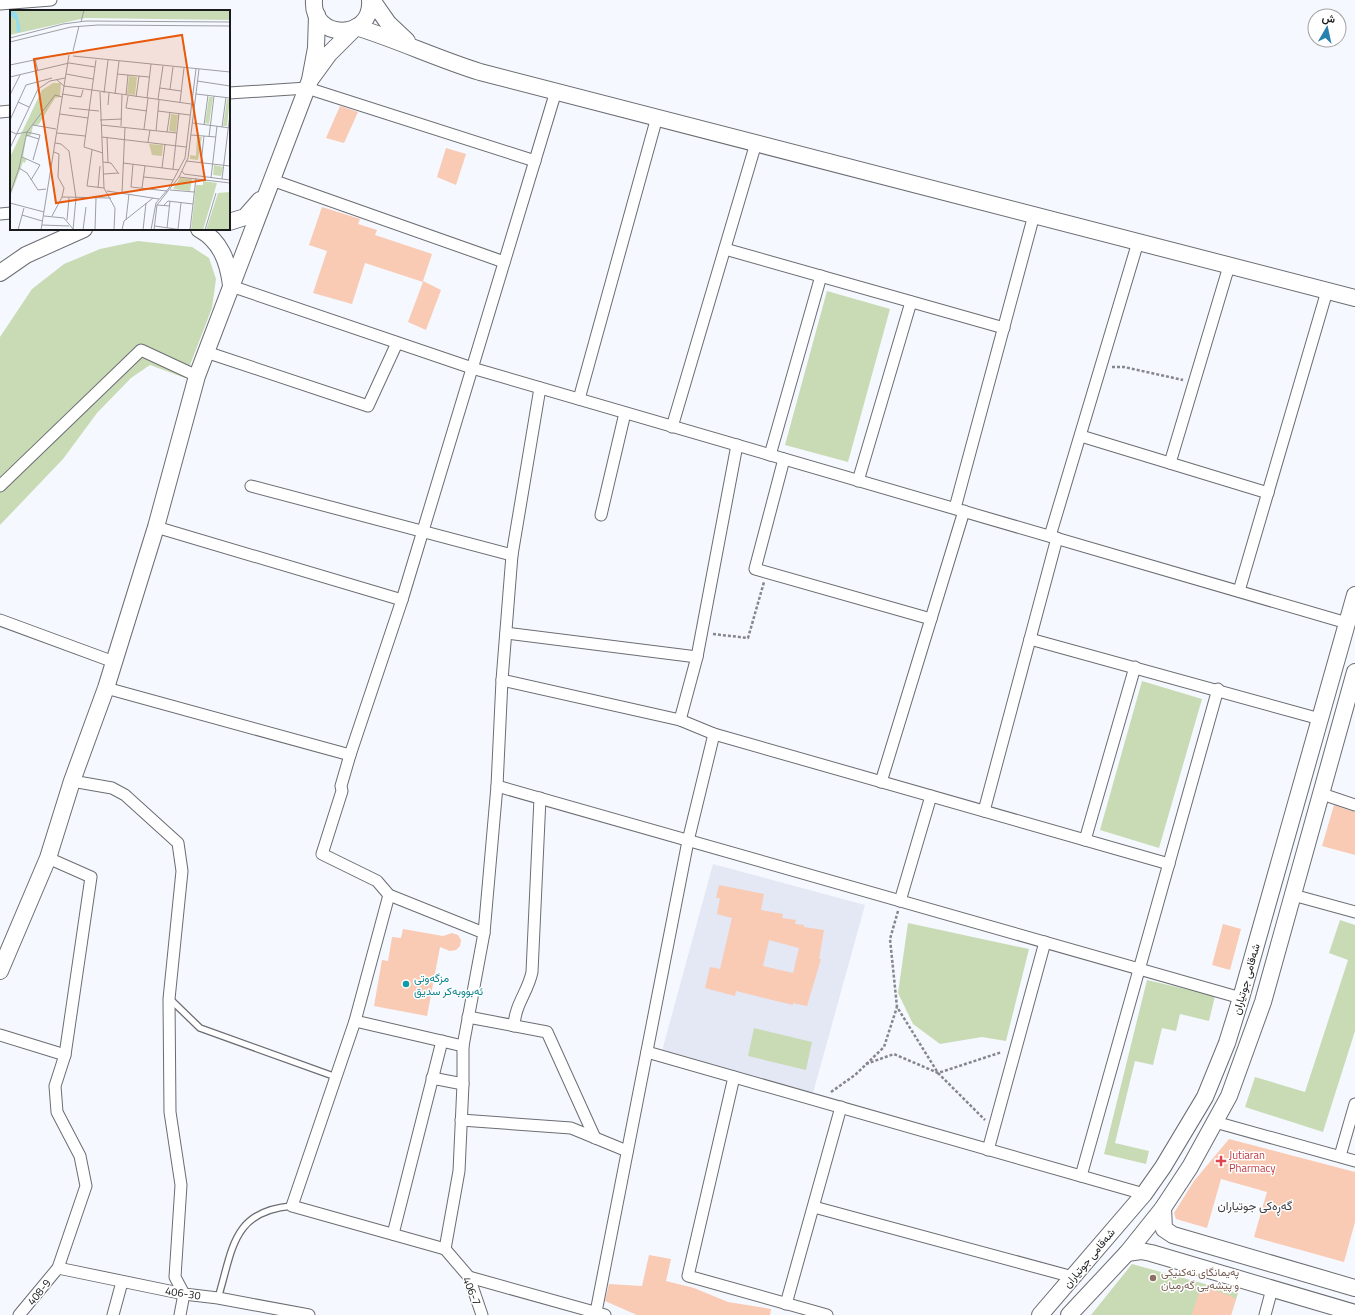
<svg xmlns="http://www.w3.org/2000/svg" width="1355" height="1315" viewBox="0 0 1355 1315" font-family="'Titillium Web',Vazirmatn,sans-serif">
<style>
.built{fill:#e3e8f4}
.green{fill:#c9dbb5}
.building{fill:#f9cab4;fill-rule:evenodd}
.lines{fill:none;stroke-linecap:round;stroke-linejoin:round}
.lane-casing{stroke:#6b6d72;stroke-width:8}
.street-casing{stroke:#6b6d72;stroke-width:13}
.secondary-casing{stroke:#6b6d72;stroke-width:18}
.path{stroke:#85878b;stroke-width:2.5;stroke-dasharray:3 2;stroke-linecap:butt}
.lane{stroke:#fff;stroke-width:5.5}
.street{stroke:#fff;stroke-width:11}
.secondary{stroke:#fff;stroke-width:16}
.culture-dot{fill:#0f9aa8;stroke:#fff;stroke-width:1.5}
.health-dot{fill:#e0444e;stroke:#fff;stroke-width:1.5}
.education-dot{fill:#8d6e63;stroke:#fff;stroke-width:1.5}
.labels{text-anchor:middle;stroke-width:3;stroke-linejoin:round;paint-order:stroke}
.culture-label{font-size:11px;fill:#0d838f;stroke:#fff;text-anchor:start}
.street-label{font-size:11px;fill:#191a1c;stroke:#fff}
.health-label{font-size:11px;fill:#be3a42;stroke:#fff;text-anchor:start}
.education-label{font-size:11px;fill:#785e54;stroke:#fff;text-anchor:start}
.neighbourhood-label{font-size:12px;fill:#3a3c40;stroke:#fff}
.inset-road{fill:none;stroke:#9d9fa4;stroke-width:1}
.view{fill:#e8590c;fill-opacity:0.15;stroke:#e8590c;stroke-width:2}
.inset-edge{fill:none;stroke:#191a1c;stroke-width:2}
</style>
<rect width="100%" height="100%" fill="#f5f8fe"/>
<polygon class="built" points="713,864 865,905 813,1093 662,1051"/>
<g class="green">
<polygon points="138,241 192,247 209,258 216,279 212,308 185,378 150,365 131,378 97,413 63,459 0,525 0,337 32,289 64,264 100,249"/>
<polygon points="827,291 890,309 848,462 785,445"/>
<polygon points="1142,681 1202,699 1159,848 1100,830"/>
<polygon points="1340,920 1355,925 1355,1031 1323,1132 1245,1107 1255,1077 1305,1092 1348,960 1329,953"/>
<polygon points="908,923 1029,949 1006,1041 982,1037 940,1044 913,1024 898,993"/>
<polygon points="1147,980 1215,996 1209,1021 1180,1014 1176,1031 1162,1028 1153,1065 1135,1061 1115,1143 1149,1151 1146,1164 1104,1154"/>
<polygon points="754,1028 812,1042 806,1070 748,1056"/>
<polygon points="1132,1264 1238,1293 1231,1315 1091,1315"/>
</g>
<g class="building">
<polygon points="340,106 358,112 344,143 326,138"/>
<polygon points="446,148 466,154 456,185 437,177"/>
<polygon points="322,207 360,219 358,224 377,230 375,235 432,254 423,281 441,290 426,330 408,322 423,282 365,263 352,304 313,293 327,251 309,245"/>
<polygon points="1334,805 1355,812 1355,855 1322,846"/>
<path d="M719,885l45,9 -3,16 22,4 -1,4 14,2 -1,4 9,1v2l20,3 -5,29h2l-14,47 -14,-3v2l-57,-14 -1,5 -30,-8 5,-21 10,2 12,-51 -15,-4 3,-16h-4zM769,940l30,8 -6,25 -30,-7z"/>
<polygon points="1223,924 1241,929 1230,970 1212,965"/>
<polygon points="403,929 443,936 452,933 458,935 461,940 460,946 456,950 450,951 440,947 427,1016 374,1006 382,960 388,961 392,937 401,938"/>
<polygon points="1229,1139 1355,1172 1355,1222 1344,1262 1254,1237 1267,1192 1221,1179 1207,1228 1176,1219 1174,1213 1194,1181"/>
<polygon points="649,1255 671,1259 666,1281 694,1288 728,1302 771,1309 770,1315 637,1315 605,1301 609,1284 642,1286"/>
<polygon points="1210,1289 1228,1295 1236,1299 1231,1315 1192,1315 1200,1290"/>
</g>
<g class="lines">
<g class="lane-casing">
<g id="lane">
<polyline points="170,999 200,1028 336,1077"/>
<path d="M218,1298c15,-49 14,-87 74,-92"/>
</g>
</g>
<g class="street-casing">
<g id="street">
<polyline points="0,4 51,0"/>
<polyline points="229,93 307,88 535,161"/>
<polyline points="0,112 11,111"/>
<polyline points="272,180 504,262"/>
<polyline points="0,214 11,213"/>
<polyline points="725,249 1004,328"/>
<polyline points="231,286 472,368 1347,623"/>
<polyline points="206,352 368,406 397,343"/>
<polyline points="579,399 657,117"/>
<polyline points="672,427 756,143"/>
<polyline points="1081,436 1268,493"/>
<polyline points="770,455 821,276"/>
<polyline points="784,459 755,569 931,619"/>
<polyline points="1170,463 1229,266"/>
<polyline points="858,481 911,302"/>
<polyline points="0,486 141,350 197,376"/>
<polyline points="251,486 512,555"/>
<polyline points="955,508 1034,215"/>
<polyline points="601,515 625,413"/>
<polyline points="156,527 402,600"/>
<polyline points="1050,536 1138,242"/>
<polyline points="1239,591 1327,291"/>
<polyline points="0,620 114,662"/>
<polyline points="506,633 697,657"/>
<polyline points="1030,639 1320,719"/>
<polyline points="502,680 680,720 714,734 1169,864"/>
<polyline points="106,688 350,755"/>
<polyline points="680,720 697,657 737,445"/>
<polyline points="72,781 112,788 125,795 178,843 182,871 169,999 170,1112 181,1185 175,1277 184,1294 180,1315"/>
<polyline points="881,782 964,511"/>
<polyline points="497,786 1241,998"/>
<polyline points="1322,794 1355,805"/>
<polyline points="984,811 1057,538"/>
<polyline points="1085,840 1135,667"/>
<polyline points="389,895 355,1021 292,1206 445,1249"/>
<polyline points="1293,895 1355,912"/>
<polyline points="900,901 931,796"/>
<polyline points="484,933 389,895 377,881 322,854 342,791 341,786 350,755 402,600 556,91"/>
<polyline points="468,1017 547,1032 595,1138"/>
<polyline points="355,1021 463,1046"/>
<path d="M514,1026c1,-22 14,-34 18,-54l8,-174"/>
<polyline points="0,1035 65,1055"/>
<polyline points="647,1052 1144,1194"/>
<polyline points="734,1077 688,1276 827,1315"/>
<polyline points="432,1078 463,1084"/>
<polyline points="461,1120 571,1128 627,1151"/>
<polyline points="1215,1122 1355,1161"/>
<polyline points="988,1150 1045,942"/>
<polyline points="1340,1156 1355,1104"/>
<polyline points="1081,1176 1218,689"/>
<polyline points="814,1207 1073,1277"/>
<polyline points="393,1234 442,1041"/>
<polyline points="445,1249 459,1171 463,1084 463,1046 484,933 497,786 502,680 512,555 540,388"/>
<polyline points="445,1249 469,1277 482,1315"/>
<polyline points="58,1268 184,1294 218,1298 309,1315"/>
<polyline points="469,1277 605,1315"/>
<polyline points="786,1304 841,1107"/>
<polyline points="596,1312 688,841 714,734"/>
<polyline points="19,1315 58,1268 86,1186 80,1156 57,1112 55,1086 65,1055 91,877 48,858"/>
<polyline points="113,1315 122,1282"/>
<polyline points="1265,1315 1272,1289"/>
</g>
</g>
<g class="secondary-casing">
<g id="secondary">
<path d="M314,0c-3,41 59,41 56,0"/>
<polyline points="372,0 388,23 407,41"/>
<path d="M310,80l19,-26 27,-27c42,13 82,32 124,45l875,226"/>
<polyline points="229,222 245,217 260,200"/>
<path d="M199,229c22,12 29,33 32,56"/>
<polyline points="0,273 26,255 84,229"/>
<polyline points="0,971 48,858 72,781 106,688 156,527 197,376 310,80 316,48 317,15"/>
<polyline points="1163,1208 1164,1229 1173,1235 1355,1288"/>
<polyline points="1127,1253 1141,1251 1151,1253 1355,1313"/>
<polyline points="1040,1315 1144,1194 1163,1167 1205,1097 1227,1043 1241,998 1355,595"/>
<polyline points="1069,1315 1127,1253 1163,1208 1190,1167 1229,1096 1263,1002 1355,672"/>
</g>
</g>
<g class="path">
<polyline points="1112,367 1124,367 1183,380"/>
<polyline points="713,634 748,638 764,582"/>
<polyline points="898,911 890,939 897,1007 938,1073 985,1120"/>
<polyline points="866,1064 894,1054 938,1073 1002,1052"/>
<polyline points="831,1092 855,1075 884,1047 897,1007"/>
</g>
<use href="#lane" class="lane"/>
<use href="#street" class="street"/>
<use href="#secondary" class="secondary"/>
</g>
<circle class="culture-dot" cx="406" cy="984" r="4"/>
<path class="health-dot" d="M1219 1155h4v4h4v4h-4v4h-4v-4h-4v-4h4z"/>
<circle class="education-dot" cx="1153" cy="1278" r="4"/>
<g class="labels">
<g class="culture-label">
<text x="414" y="982">مزگەوتی<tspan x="414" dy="13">ئەبووبەکر سدیق</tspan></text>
</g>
<g class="street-label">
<text transform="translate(1246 979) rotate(-74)" y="4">شەقامی جوتیاران</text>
<text transform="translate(1089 1258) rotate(-50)" y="4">شەقامی جوتیاران</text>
<text transform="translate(472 1291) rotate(67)" y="4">406-7</text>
<text transform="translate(39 1292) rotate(-51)" y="4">408-9</text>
<text transform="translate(183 1293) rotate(9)" y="4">406-30</text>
</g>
<g class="health-label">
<text x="1229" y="1159">Jutiaran<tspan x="1229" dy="13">Pharmacy</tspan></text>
</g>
<g class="education-label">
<text x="1161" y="1276">پەیمانگای تەکنیکی<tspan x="1161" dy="13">و پیشەیی گەرمیان</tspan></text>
</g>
<g class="neighbourhood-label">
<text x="1255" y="1210">گەڕەکی جوتیاران</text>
</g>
</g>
<g transform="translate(10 10)">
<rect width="220" height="220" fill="#f5f8fe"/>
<path d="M0,0h220v10l-145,-2 -75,17zM119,66l8,1 -2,18 -8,-1zM43,73h8l-1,14 -5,1 -16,26 -6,2 -2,9 -5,2 -3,21 3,1 -1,4 -2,-1 -13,35 1,-42 31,-65zM199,87h4l-4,27 -4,-1zM217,89h3l-3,27h-4zM161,104l7,1 -2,17 -7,-1zM187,127h5l-4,23 -8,-1v-4l6,1zM139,134l14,1 -1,11 -10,-1zM204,155l9,2 -2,9 -8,-1zM170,168l12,1 -2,12 -17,-2zM193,171l14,2 -14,47h-12l5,-45h7zM220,182v38h-24l12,-37z" fill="#c9dbb5"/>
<path d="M0,0l7,3 4,18 -4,2 -1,-13 -6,-5z" fill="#94dcf0"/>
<path class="inset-road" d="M71,12l3,-12M0,28l53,-14 23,-3 144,1M0,32l61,-15 27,-2 132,1M63,41l6,-25M63,46l157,16M25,49l3,12M86,50l-12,87 19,6M0,55l58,-12M56,64l27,5M107,64l32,3M0,67l59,-14 26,4M47,70l7,6 127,18M187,71l33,5M150,78l21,3M160,79l3,-22M90,82l4,96M94,83l4,-33M52,84l19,3 2,-7M105,84l4,-33M186,84l34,4M0,85l10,-20M116,85l2,-20M118,86l-2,12 21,3M126,87l3,-21M137,88l4,-34M148,89l5,-33M8,92l11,5M170,92l4,-34M98,95l1,-12M59,98l30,3M148,101l32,4M50,104l28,4M0,110l16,-35 26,-7M90,110l22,-1M183,113l37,5M23,115l23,4M91,115l76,8M194,115l4,-30M111,116l1,-31M212,117l4,-30M134,119l4,-31M0,121l6,3 11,-2 28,-37 7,2M146,121l3,-31M157,122l3,-20M47,123l28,3M16,125l13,4M181,125l25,2M92,127l84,10M97,127l1,26M199,127l5,-41M138,132l2,-12M45,133l6,1 8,7 7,47 -3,32M0,138l28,-59 12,-8 15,-3M82,140l-5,36 17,2M12,147l18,8 -9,15M176,151l44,5M93,152l8,1 8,11M113,153l56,7M191,153l3,-27M123,154l-2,23 36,4M9,158l8,5 11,17 8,-1M152,158l3,-24M163,159l6,-56M172,161l2,3 46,6M94,164l14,-1M134,167l29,3M169,167l51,6M201,168l6,-52M212,169l8,-65M88,178l2,-22M94,178l11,20 -1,22M132,178l3,-22M160,180l24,2M97,181l52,8M112,183l3,-66M0,184l9,-26 8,-36 13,3 -7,25M52,187l49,1M0,193l34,9M147,195l13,1M153,196l5,-5 25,3M12,205l20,6M34,206l20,2 9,11M42,206l10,-19 2,-9 -6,-11 1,-23 -5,-2M57,210l2,-22M116,210l3,-26M32,215l27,1M145,216l27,4M157,218l3,-27M168,219l3,-26M8,220l6,-22M31,220l28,-175M73,220l3,-23M85,220l1,-32M112,220l2,-9 29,-23M133,220l3,-27M141,220l5,-27 13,-15 16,-30 11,-89M144,220l3,-25 22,-28 9,-19 11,-89M180,220l6,-52M195,220l11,-37"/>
<path class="view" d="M172,25l23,145 -149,23 -22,-144z"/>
<rect width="220" height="220" class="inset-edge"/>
</g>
<g transform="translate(1327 28) rotate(9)"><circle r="19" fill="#ffffff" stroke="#a3a3a4"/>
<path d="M0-3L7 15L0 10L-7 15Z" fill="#2880ae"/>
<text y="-6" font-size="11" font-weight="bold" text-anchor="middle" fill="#191a1c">ش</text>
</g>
</svg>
